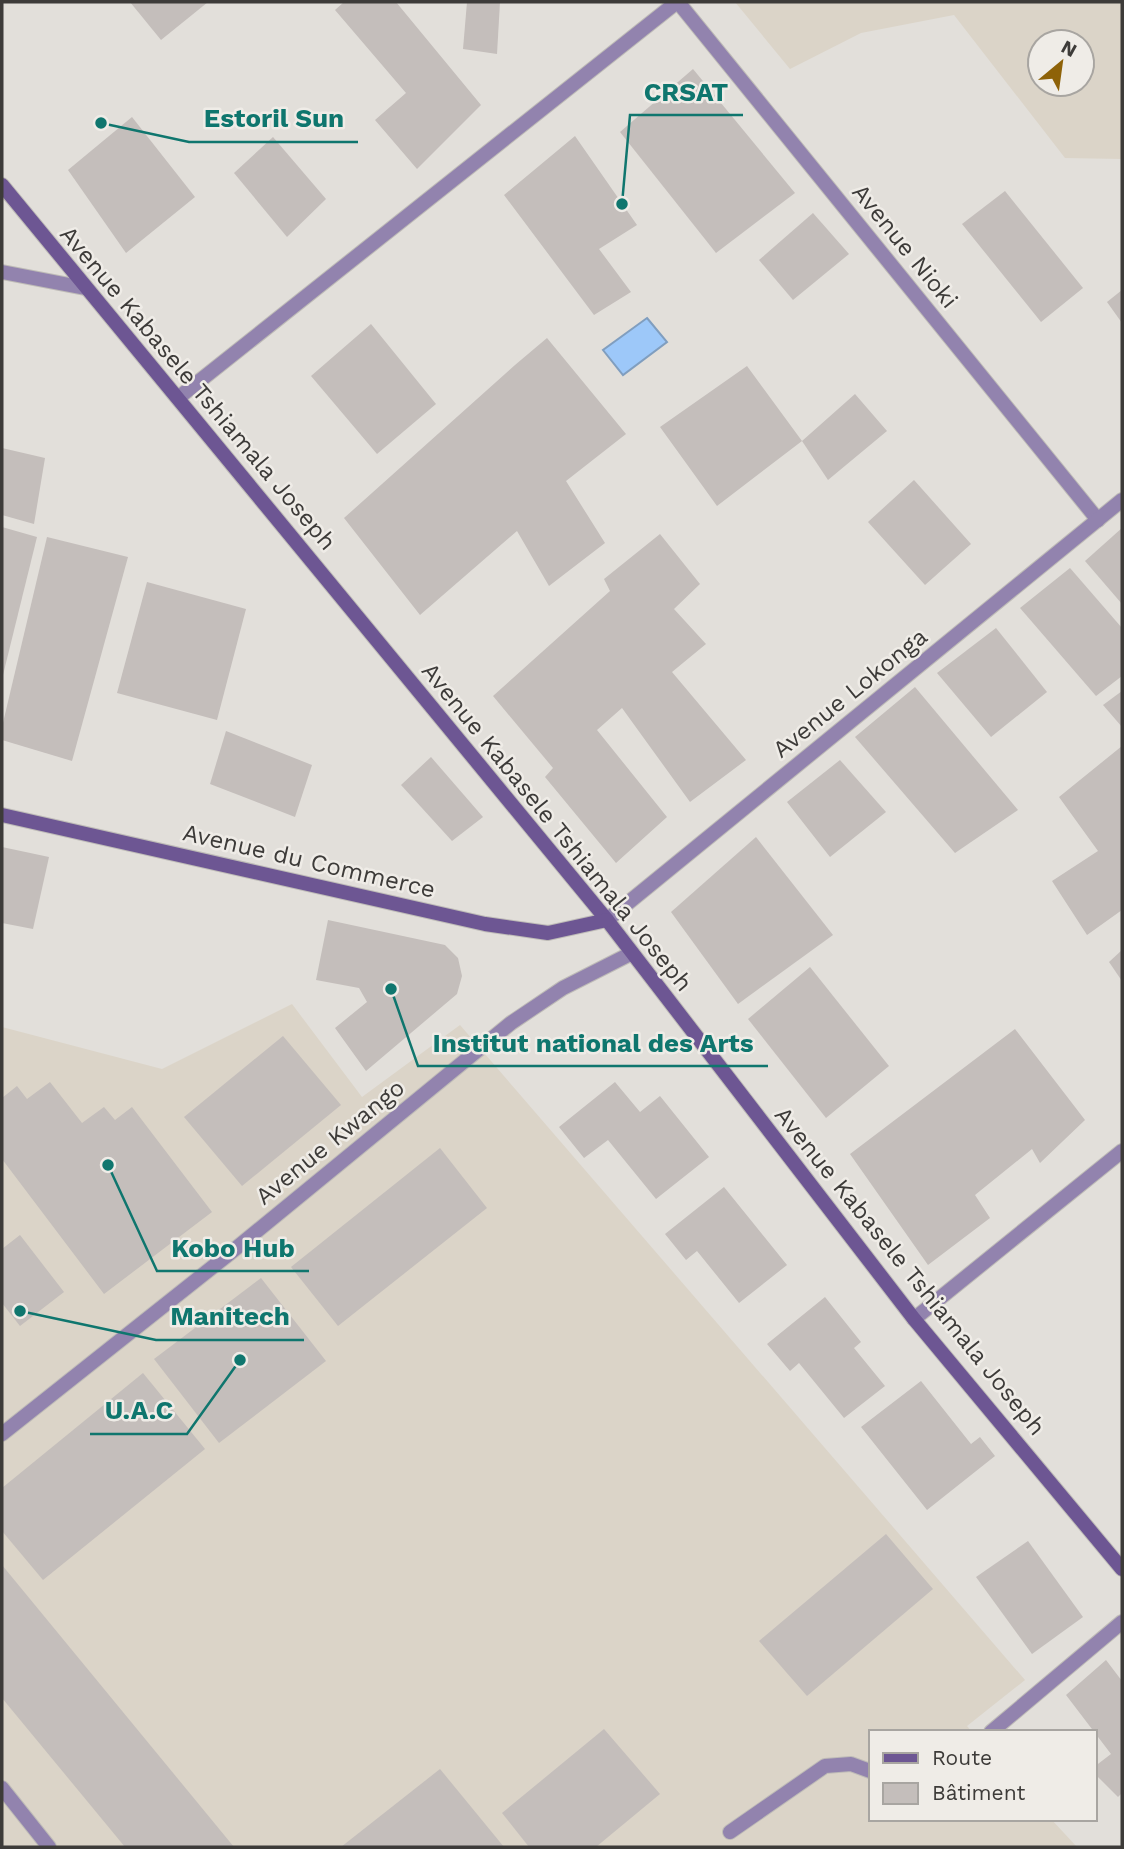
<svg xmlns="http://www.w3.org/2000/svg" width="1124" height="1849" viewBox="0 0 1124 1849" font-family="'Work Sans',sans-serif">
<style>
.built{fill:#dbd4c8;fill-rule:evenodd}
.water{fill:#9dc8f9;stroke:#809ebf;stroke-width:2}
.building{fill:#c4bebb}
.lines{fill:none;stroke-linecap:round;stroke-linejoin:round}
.lane-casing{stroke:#bebbb7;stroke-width:16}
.street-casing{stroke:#bebbb7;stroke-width:16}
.secondary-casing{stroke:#bebbb7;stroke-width:16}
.lane{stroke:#9283ae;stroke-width:14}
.street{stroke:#9283ae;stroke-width:14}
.secondary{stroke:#6d5693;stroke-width:14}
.labels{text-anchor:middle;stroke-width:5;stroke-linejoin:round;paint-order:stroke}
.street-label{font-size:24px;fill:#3d3b39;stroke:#efece7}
.leader{fill:none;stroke:#0f766e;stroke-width:2.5}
.callout-dot{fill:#0f766e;stroke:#efece7;stroke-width:2.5}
.callout-label{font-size:26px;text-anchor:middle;font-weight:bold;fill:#0f766e;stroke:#efece7;stroke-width:5;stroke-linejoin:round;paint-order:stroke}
</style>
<rect width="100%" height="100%" fill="#e2dfda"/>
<g class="built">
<path d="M735,2h387v157l-57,-1 -111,-143 -93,18 -71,36zM1040,42h42v42h-42z"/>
<polygon points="292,1004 362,1097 460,1025 1025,1680 967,1726 972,1732 870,1732 870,1819 1051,1819 1077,1847 2,1847 2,1027 162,1069"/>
</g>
<polygon class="water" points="647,318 667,342 623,375 603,350"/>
<g class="building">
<polygon points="130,2 208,2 161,40"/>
<polygon points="344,2 396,2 481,105 417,169 375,120 406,93 335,10"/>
<polygon points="467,2 500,2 497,54 463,49"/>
<polygon points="693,69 795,193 716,253 620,132"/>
<polygon points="132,117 195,197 126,253 68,170"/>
<polygon points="575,136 637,225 599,249 631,292 594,315 504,195"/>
<polygon points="273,137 326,199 287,237 234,173"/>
<polygon points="1005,191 1083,288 1041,322 962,224"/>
<polygon points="813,213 849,254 793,300 759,260"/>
<polygon points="1122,290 1122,323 1107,302"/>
<polygon points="371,324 436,404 377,454 311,376"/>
<polygon points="547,338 626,434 566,481 605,543 549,586 517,531 420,615 344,518 515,365"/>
<polygon points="747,366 802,441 855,394 887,431 828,480 802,441 717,506 660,427"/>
<polygon points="2,448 45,458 34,524 2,515"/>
<polygon points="914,480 971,544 925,585 868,522"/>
<polygon points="2,527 37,537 3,675 2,675"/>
<polygon points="1122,528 1122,604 1085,561"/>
<polygon points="660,534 700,584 674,609 706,644 672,672 746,760 690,802 622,708 597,730 667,817 616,863 545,777 553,768 493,696 610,591 604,579"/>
<polygon points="47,537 128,557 72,761 2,740 2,727"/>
<polygon points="1070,568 1122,628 1122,676 1096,696 1020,608"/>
<polygon points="147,582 246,609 217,720 117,693"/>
<polygon points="996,628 1047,692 991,737 937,673"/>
<polygon points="915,687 1018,810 955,853 855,737"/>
<polygon points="1122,691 1122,727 1103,705"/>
<polygon points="226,731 312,765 295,817 210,784"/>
<polygon points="1122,746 1122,910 1087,935 1052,881 1098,851 1059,797"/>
<polygon points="431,757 483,817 452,841 401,785"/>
<polygon points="840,760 886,812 830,857 787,802"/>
<polygon points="756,837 833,935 738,1004 671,912"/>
<polygon points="2,847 49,857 33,929 2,923"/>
<polygon points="328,920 445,945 458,958 462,976 457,994 366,1071 335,1028 367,1002 359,988 316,980"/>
<polygon points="1122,950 1122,981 1109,962"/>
<polygon points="810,967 889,1066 826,1118 748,1019"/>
<polygon points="1015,1029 1085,1120 1040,1163 1032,1149 975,1195 990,1218 928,1265 850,1154"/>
<polygon points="283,1036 341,1105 242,1186 184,1117"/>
<polygon points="50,1082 82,1123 104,1107 115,1120 132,1107 212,1212 104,1294 2,1159 2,1098 17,1086 27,1099"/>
<polygon points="615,1082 640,1112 660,1096 709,1157 656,1199 608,1140 584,1158 559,1127"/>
<polygon points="440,1148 487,1208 338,1326 291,1267"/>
<polygon points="724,1187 787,1265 739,1303 697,1251 686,1260 665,1234"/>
<polygon points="20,1235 64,1292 20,1326 2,1303 2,1249"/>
<polygon points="261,1278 326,1361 219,1443 154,1359"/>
<polygon points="825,1297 861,1342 854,1348 885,1386 844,1418 799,1363 790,1371 767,1344"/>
<polygon points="143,1373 205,1449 43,1580 2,1531 2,1488"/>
<polygon points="921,1381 971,1444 980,1437 995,1456 927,1510 861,1427"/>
<polygon points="886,1534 933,1589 807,1696 759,1641"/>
<polygon points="1028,1541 1083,1617 1032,1654 976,1577"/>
<polygon points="2,1565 234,1847 125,1847 2,1698"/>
<polygon points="1106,1660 1122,1681 1122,1793 1118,1797 1094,1773 1094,1767 1111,1754 1066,1695"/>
<polygon points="604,1729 660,1794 596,1847 529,1847 502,1813"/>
<polygon points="440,1769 504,1847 341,1847"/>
</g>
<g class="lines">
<g class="lane-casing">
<g id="lane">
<polyline points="991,1732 1122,1622"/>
<polyline points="730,1832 825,1766 851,1764 870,1771"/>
</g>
</g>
<g class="street-casing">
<g id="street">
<polyline points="678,2 1098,520"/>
<polyline points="2,272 85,288"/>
<polyline points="178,398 677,2"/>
<polyline points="607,920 1122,500"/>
<polyline points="914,1319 1122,1151"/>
<polyline points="2,1434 229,1254 511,1023 563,988 632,953"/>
<polyline points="2,1788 49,1847"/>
</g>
</g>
<g class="secondary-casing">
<g id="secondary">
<polyline points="2,185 607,920 914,1319 1122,1569"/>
<polyline points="2,815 485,924 548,933 607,920"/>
</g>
</g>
<use href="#lane" class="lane"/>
<use href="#street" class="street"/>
<use href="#secondary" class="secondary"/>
</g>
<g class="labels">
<g class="street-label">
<text transform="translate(905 246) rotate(51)" y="8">Avenue Nioki</text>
<text transform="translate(198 388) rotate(50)" y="8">Avenue Kabasele Tshiamala Joseph</text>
<text transform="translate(850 693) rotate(-39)" y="8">Avenue Lokonga</text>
<text transform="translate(557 827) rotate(51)" y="8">Avenue Kabasele Tshiamala Joseph</text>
<text transform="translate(309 861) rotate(13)" y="8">Avenue du Commerce</text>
<text transform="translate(330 1142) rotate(-39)" y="8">Avenue Kwango</text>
<text transform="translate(910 1271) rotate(51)" y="8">Avenue Kabasele Tshiamala Joseph</text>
</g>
</g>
<path class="leader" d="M622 204L630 115H743M101 123L189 142H358M391 989L418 1066H768M108 1165L157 1271H309M20 1311L156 1340H304M240 1360L187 1434H90"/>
<g class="callout-dot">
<circle cx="622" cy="204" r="7"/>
<circle cx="101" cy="123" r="7"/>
<circle cx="391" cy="989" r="7"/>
<circle cx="108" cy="1165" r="7"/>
<circle cx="20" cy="1311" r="7"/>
<circle cx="240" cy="1360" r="7"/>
</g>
<g class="callout-label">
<text x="686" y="101">CRSAT</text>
<text x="274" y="127">Estoril Sun</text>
<text x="593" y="1052">Institut national des Arts</text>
<text x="233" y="1257">Kobo Hub</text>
<text x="230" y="1325">Manitech</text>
<text x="139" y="1419">U.A.C</text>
</g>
<rect width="1124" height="1849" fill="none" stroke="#3d3b39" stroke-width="7"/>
<rect x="869" y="1730" width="228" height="91" fill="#efece7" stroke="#a8a5a1" stroke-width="2"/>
<rect x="883" y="1753" width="35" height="10" fill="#6d5693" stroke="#a8a5a1" stroke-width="2"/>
<text x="932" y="1765" font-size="21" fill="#3d3b39">Route</text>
<rect x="883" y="1783" width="35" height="21" fill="#c4bebb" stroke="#a8a5a1" stroke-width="2"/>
<text x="932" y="1800" font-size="21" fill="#3d3b39">Bâtiment</text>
<g transform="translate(1061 63) rotate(29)"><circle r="33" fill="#efece7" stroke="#a8a5a1" stroke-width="2"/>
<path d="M0-5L12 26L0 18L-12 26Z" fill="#8e6208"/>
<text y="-10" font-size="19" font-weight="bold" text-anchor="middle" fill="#3d3b39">N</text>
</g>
</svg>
